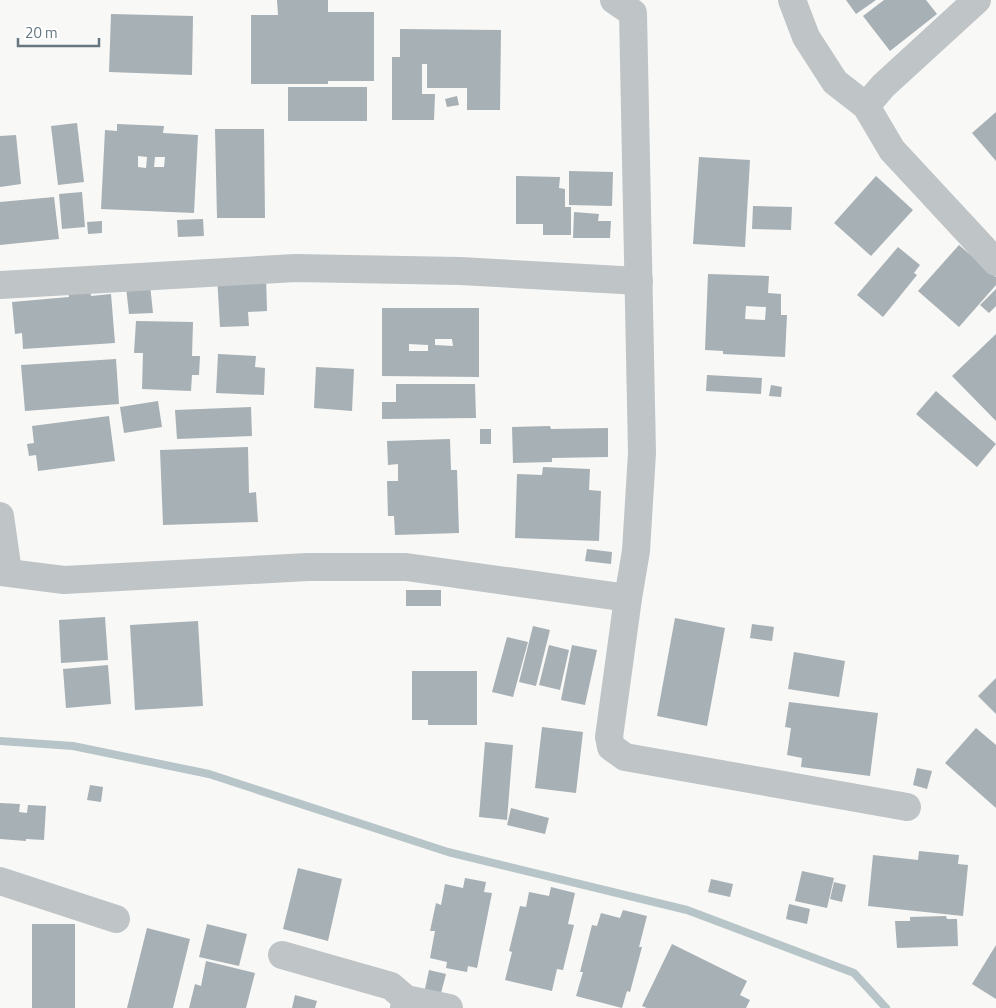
<svg xmlns="http://www.w3.org/2000/svg" width="996" height="1008" viewBox="0 0 996 1008" font-family="'Titillium Web',sans-serif">
<style>
.lines{fill:none;stroke-linecap:round;stroke-linejoin:round}
.stream{stroke:#b8c5c8;stroke-width:8}
.building{fill:#a7b0b5;fill-rule:evenodd}
.minor{stroke:#bfc4c7;stroke-width:28}
</style>
<rect width="100%" height="100%" fill="#f8f8f6"/>
<g class="lines">
<polyline class="stream" points="0,741 73,746 209,774 448,852 687,910 854,973 886,1008"/>
</g>
<g class="building">
<polygon points="277,0 328,0 328,12 374,12 374,81 328,81 328,84 251,84 251,15 278,15"/>
<polygon points="846,0 876,0 856,14"/>
<polygon points="884,0 926,0 937,14 890,51 863,16"/>
<polygon points="111,14 193,16 192,75 109,72"/>
<polygon points="400,29 501,30 500,110 467,110 467,88 427,88 427,64 422,64 422,94 435,94 434,120 392,120 392,57 400,57"/>
<rect x="288" y="87" width="79" height="34"/>
<polygon points="457,96 459,105 447,107 445,99"/>
<polygon points="996,112 996,161 972,133"/>
<polygon points="77,123 84,182 58,185 51,126"/>
<path d="M117,124l47,2 -1,7 35,2 -4,78 -93,-4 4,-79 12,1zM138,156l9,1 -1,11 -8,-1zM155,157h10l-1,10h-10z"/>
<polygon points="215,129 264,129 265,218 217,218"/>
<polygon points="16,135 21,184 0,187 0,136"/>
<polygon points="699,157 750,160 745,247 693,244"/>
<polygon points="569,171 613,172 612,206 569,205"/>
<polygon points="516,176 560,177 559,188 565,189 565,207 571,207 571,235 543,235 543,224 516,224"/>
<polygon points="876,176 913,210 871,256 834,223"/>
<polygon points="82,192 85,227 62,229 59,194"/>
<polygon points="54,197 59,239 0,245 0,202"/>
<polygon points="753,206 792,207 791,230 752,229"/>
<polygon points="574,212 599,214 598,221 611,221 610,238 573,238"/>
<polygon points="203,219 204,236 178,237 177,220"/>
<polygon points="102,221 102,233 88,234 87,222"/>
<polygon points="959,245 996,277 996,285 959,327 918,291"/>
<polygon points="898,247 920,265 914,273 917,275 883,317 857,295"/>
<path d="M708,274l61,2 -1,17 13,1v21h6l-2,42 -62,-3v-3l-18,-1zM746,306l20,1 -1,13 -20,-1z"/>
<polygon points="266,275 267,311 248,312 249,326 220,327 217,276"/>
<polygon points="150,285 153,313 129,314 126,287"/>
<polygon points="90,289 91,296 111,294 115,343 23,349 22,333 15,334 12,302 69,297 68,290"/>
<polygon points="996,289 996,306 989,313 980,305"/>
<path d="M382,308h97v69l-97,-1zM435,339h17l1,7 -18,-1zM409,344l19,1v6h-19z"/>
<polygon points="136,321 193,322 192,356 200,356 199,375 192,375 191,391 142,389 143,353 134,353"/>
<polygon points="996,334 996,421 952,376"/>
<polygon points="218,354 256,356 255,367 265,368 264,395 216,393"/>
<polygon points="116,359 119,404 25,411 21,365"/>
<polygon points="316,367 354,369 352,411 314,408"/>
<polygon points="707,375 762,378 761,394 706,391"/>
<polygon points="396,384 475,384 476,418 382,419 382,402 396,402"/>
<polygon points="771,385 782,387 781,397 769,396"/>
<polygon points="936,391 996,444 977,467 916,414"/>
<polygon points="158,401 162,427 124,433 120,407"/>
<polygon points="251,407 252,436 177,439 175,410"/>
<polygon points="109,416 115,461 38,471 36,455 29,456 27,444 34,443 32,426"/>
<polygon points="550,426 551,429 608,428 608,457 552,458 552,462 513,463 512,427"/>
<rect x="480" y="429" width="11" height="15"/>
<polygon points="450,439 451,470 457,470 459,533 395,535 394,516 388,516 387,481 398,481 398,464 388,465 387,441"/>
<polygon points="248,447 249,493 256,492 258,522 163,525 160,450"/>
<polygon points="543,467 590,469 589,490 601,491 599,541 515,538 517,474 542,475"/>
<polygon points="587,549 612,552 611,564 585,561"/>
<rect x="406" y="590" width="35" height="16"/>
<polygon points="105,617 108,660 61,663 59,620"/>
<polygon points="675,618 725,628 707,726 657,716"/>
<polygon points="198,621 203,706 135,710 130,625"/>
<polygon points="752,624 774,627 772,641 750,638"/>
<polygon points="533,626 550,630 536,686 519,682"/>
<polygon points="507,637 528,642 513,697 492,692"/>
<polygon points="549,645 569,650 560,690 539,685"/>
<polygon points="572,645 597,650 585,705 561,700"/>
<polygon points="794,652 845,661 839,697 788,689"/>
<polygon points="108,665 111,704 66,708 63,669"/>
<polygon points="412,671 477,671 477,725 428,725 428,720 412,720"/>
<polygon points="996,678 996,714 978,696"/>
<polygon points="789,702 878,713 870,776 801,767 802,758 787,755 791,728 785,727"/>
<polygon points="542,727 583,732 576,793 535,788"/>
<polygon points="976,728 996,745 996,808 945,763"/>
<polygon points="485,742 513,745 507,820 479,817"/>
<polygon points="917,768 932,771 927,789 913,785"/>
<polygon points="90,785 103,787 101,802 87,800"/>
<polygon points="0,803 20,804 19,812 27,813 28,805 46,806 44,840 26,839 26,841 0,839"/>
<polygon points="511,808 549,818 545,834 507,825"/>
<polygon points="919,851 959,855 958,864 968,865 963,916 868,906 873,855 918,860"/>
<polygon points="298,868 342,879 328,941 283,929"/>
<polygon points="802,871 834,878 827,908 795,901"/>
<polygon points="465,878 486,882 484,892 492,893 477,968 468,966 467,972 446,968 447,962 430,958 435,931 430,931 436,903 441,905 445,884 463,888"/>
<polygon points="711,879 733,884 730,897 708,892"/>
<polygon points="834,882 846,885 842,902 830,899"/>
<polygon points="551,887 575,893 568,924 574,925 563,970 557,969 552,991 505,980 512,952 509,951 520,906 526,907 529,892 549,896"/>
<polygon points="789,904 810,909 807,924 786,919"/>
<polygon points="623,910 647,916 639,947 642,947 630,992 627,991 622,1008 576,996 583,972 580,972 592,925 597,926 601,913 620,918"/>
<polygon points="946,916 947,919 957,919 958,946 897,948 895,921 910,921 910,917"/>
<rect x="32" y="924" width="43" height="84"/>
<polygon points="207,924 247,934 239,966 199,957"/>
<polygon points="147,928 190,939 173,1008 127,1008"/>
<polygon points="672,944 747,981 740,995 750,1000 746,1008 647,1008 642,1006"/>
<polygon points="996,945 996,999 972,984"/>
<polygon points="206,961 255,973 246,1008 189,1008 195,984 201,986"/>
<polygon points="429,970 446,974 441,993 425,989"/>
<polygon points="295,995 317,1001 315,1008 292,1008"/>
</g>
<g class="lines">
<g class="minor">
<polyline points="614,0 633,13 642,453 636,551 628,598 609,737 611,747 625,757 907,807"/>
<polyline points="792,0 806,37 835,82 866,106 892,150 996,262"/>
<polyline points="866,106 883,86 977,0"/>
<polyline points="0,285 295,268 460,271 639,281"/>
<polyline points="0,516 8,572"/>
<polyline points="0,572 64,580 308,567 406,567 628,598"/>
<polyline points="0,881 116,919"/>
<polyline points="282,955 391,986 406,999 404,1008"/>
<polyline points="406,999 449,1008"/>
</g>
</g>
<path d="M18 38v8h81v-8" fill="none" stroke="#65767f" stroke-width="2.5"/>
<text x="25" y="38" font-size="15" fill="#65767f" stroke="#ffffff" stroke-width="4" paint-order="stroke">20 m</text>
</svg>
